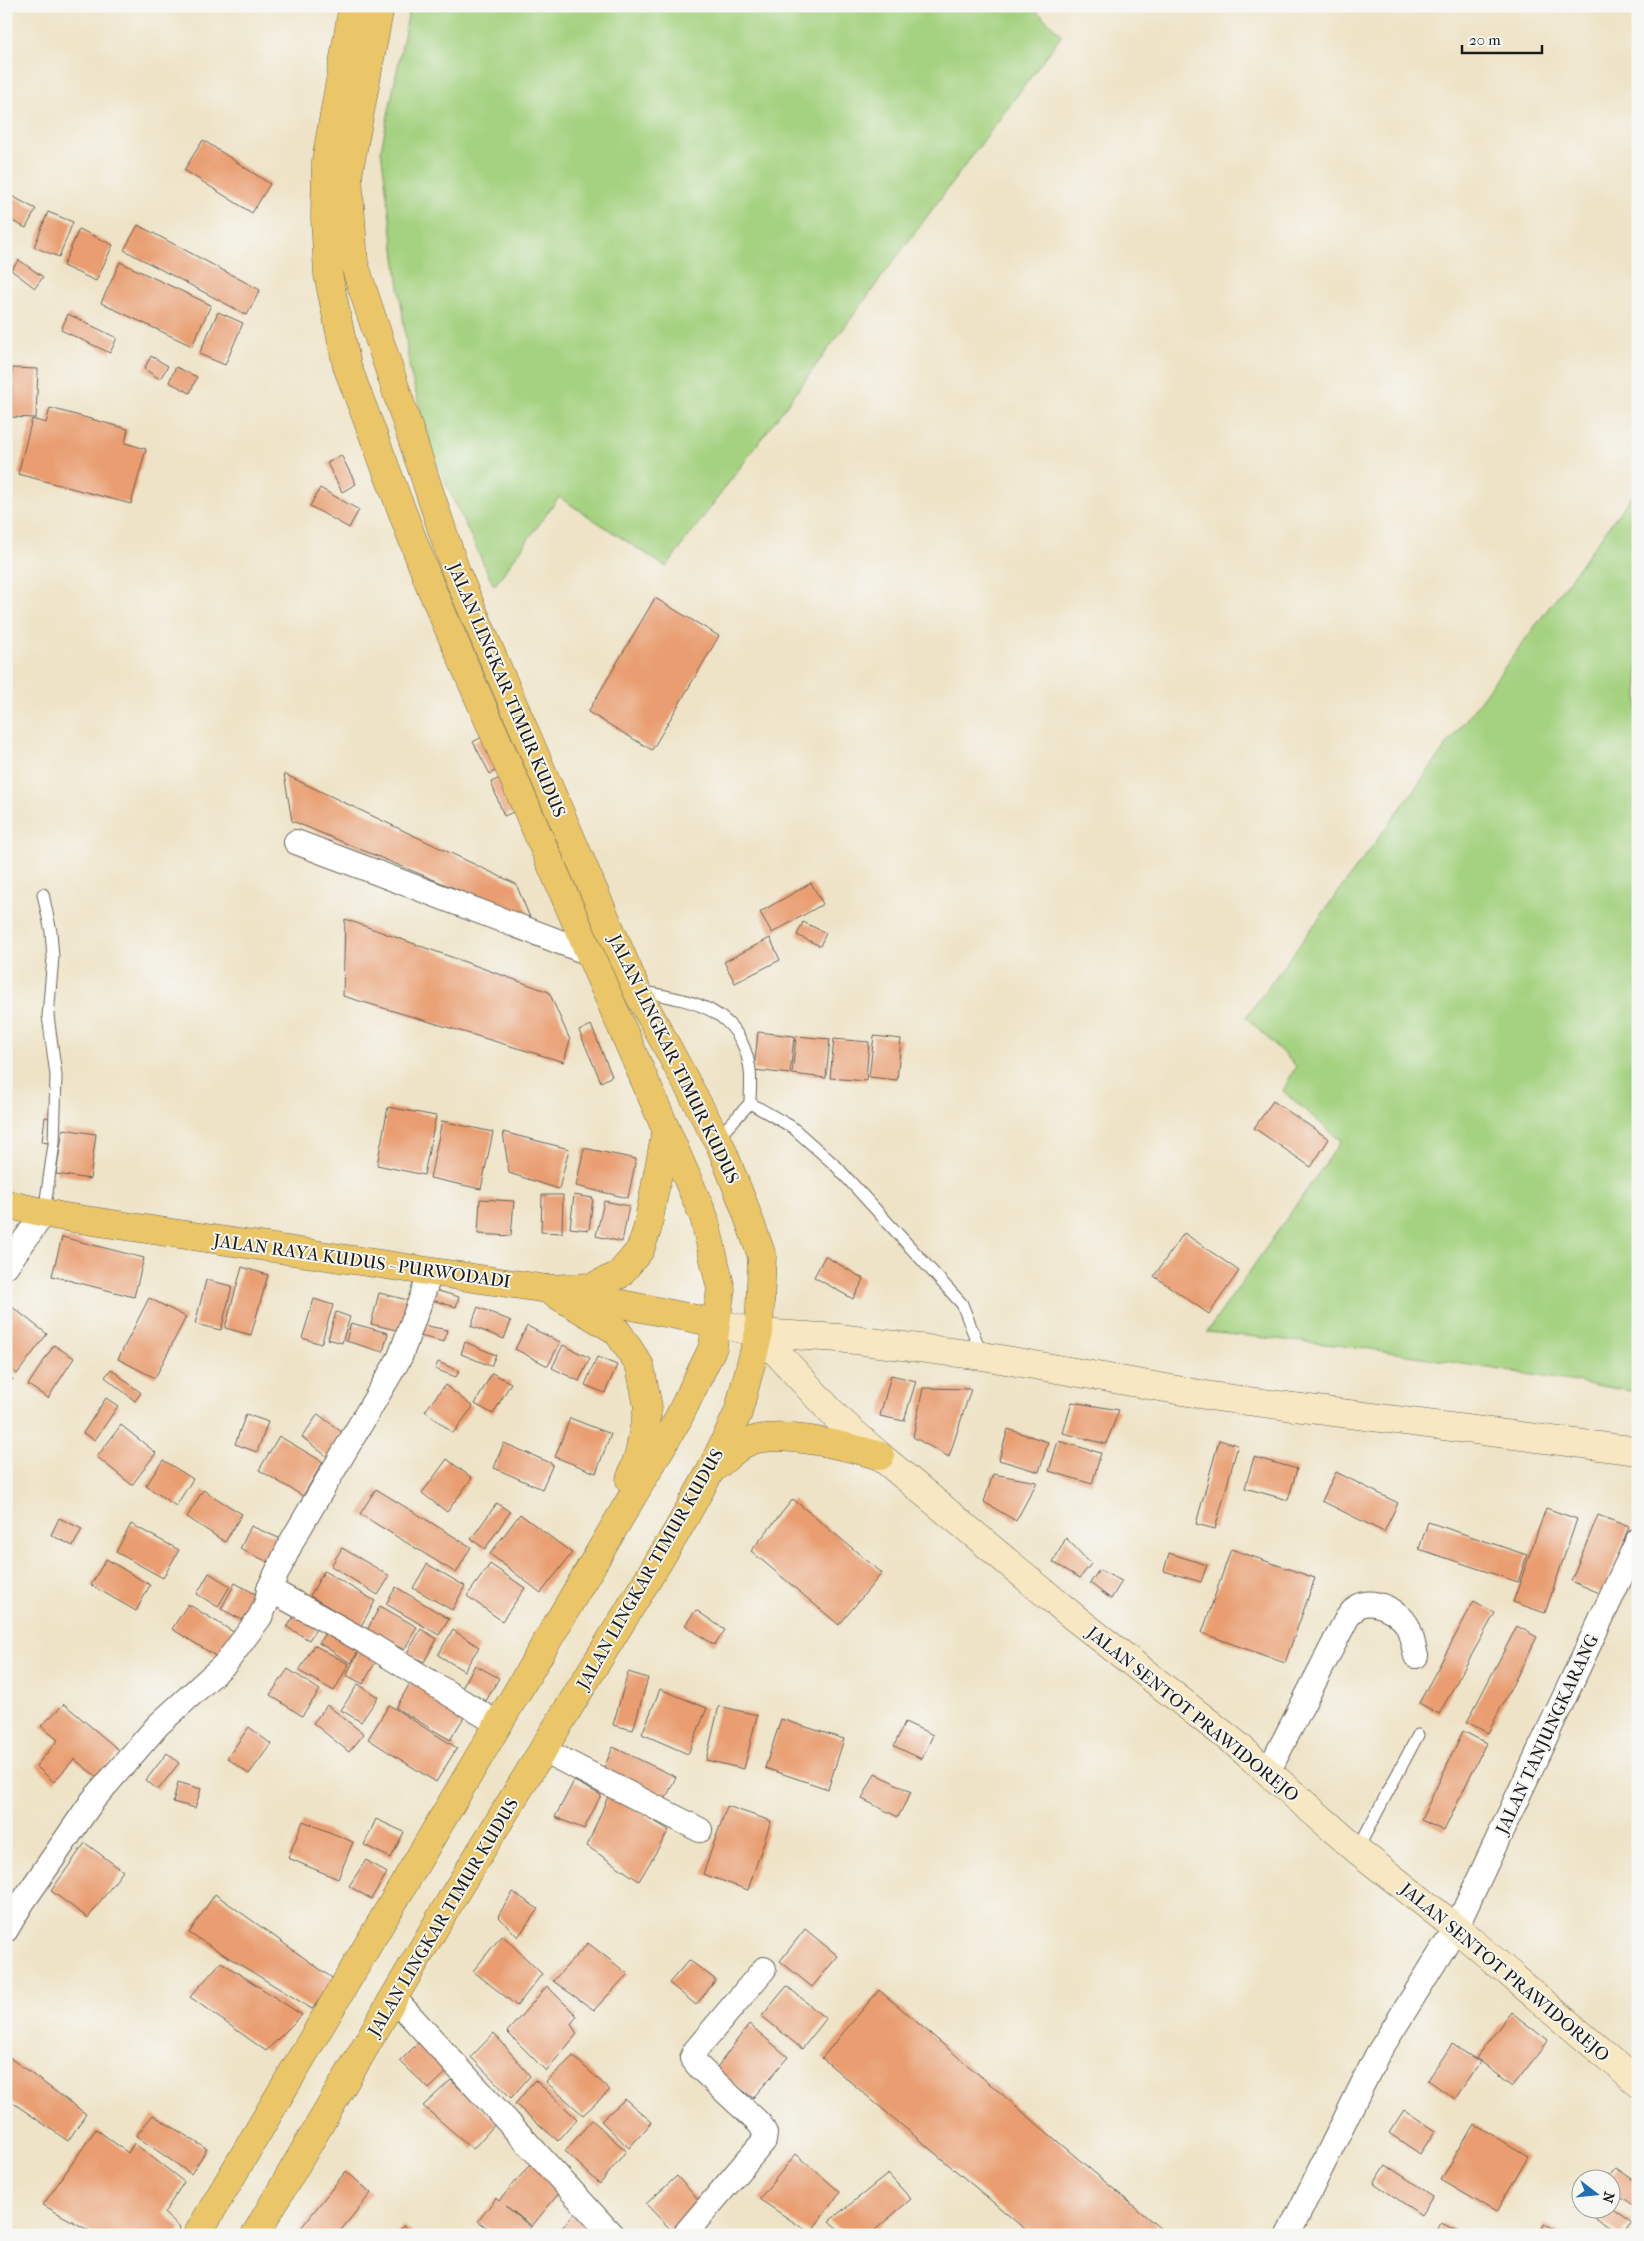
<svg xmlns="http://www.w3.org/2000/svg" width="1644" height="2241" viewBox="0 0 1644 2241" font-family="'IM FELL French Canon',serif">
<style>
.green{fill:#a4d280;stroke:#60774e}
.building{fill:#e99d6f}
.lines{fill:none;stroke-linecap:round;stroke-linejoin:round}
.service-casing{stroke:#666258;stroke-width:13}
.minor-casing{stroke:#666258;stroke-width:26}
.secondary-casing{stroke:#666258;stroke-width:29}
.primary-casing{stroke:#666258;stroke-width:29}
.trunk-casing{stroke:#666258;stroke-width:29}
.service{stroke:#fff;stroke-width:11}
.minor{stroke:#fff;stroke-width:24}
.secondary{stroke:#f7e8c3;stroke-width:28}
.primary{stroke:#ebc669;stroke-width:28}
.trunk{stroke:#ebc669;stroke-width:28}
.labels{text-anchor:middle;stroke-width:4;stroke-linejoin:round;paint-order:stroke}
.street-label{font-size:18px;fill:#1c1c1c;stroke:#f6f6f2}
</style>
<rect width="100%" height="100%" fill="#f6f6f2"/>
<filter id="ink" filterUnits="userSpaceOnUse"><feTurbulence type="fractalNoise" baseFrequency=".02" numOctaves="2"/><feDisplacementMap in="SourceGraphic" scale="10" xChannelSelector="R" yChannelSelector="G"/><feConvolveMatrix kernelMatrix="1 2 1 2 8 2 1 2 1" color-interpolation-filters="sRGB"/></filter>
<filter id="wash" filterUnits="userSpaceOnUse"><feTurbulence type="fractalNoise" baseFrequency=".0096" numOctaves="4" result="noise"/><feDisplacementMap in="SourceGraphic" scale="20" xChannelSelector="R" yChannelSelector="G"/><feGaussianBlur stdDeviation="1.12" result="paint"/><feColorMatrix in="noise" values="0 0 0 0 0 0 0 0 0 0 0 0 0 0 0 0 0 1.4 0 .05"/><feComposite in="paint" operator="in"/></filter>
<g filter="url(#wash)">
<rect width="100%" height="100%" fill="#eee3c6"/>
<g class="green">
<polygon points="410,6 1031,6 1062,35 666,567 559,497 494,586 434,458 410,371 381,150"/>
<polygon points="1638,487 1638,1392 1364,1348 1207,1332 1341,1141 1283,1091 1296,1066 1246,1017"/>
</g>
<g id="blocks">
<g class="building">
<polygon points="203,140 270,184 252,213 184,170"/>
<polygon points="6,193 36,209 26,228 6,218"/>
<polygon points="48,212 73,222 59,257 34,247"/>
<polygon points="138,225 260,290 247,315 124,250"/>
<polygon points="79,229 113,245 96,281 63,266"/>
<polygon points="19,260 43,277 35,288 11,270"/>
<polygon points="120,262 211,305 192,346 101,303"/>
<polygon points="218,312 243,323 225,365 199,354"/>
<polygon points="68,314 117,338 110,353 61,330"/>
<polygon points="151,356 168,366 160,379 144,369"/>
<polygon points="176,367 197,377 190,393 169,382"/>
<polygon points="12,368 38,369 36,418 11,417"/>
<polygon points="50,408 128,429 125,443 146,449 131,504 18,474 32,419 46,423"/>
<polygon points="341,455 356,484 342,492 327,463"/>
<polygon points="320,488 359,510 349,528 310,506"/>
<polygon points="655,598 719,636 652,750 588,712"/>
<polygon points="487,734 504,766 490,774 473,742"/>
<polygon points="284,774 516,884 531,920 292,821"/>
<polygon points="505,776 518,810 504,816 491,782"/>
<polygon points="811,883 823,904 772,933 760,912"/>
<polygon points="345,919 549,992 570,1040 564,1062 343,996"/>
<polygon points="803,922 826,933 820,946 797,935"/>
<polygon points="770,938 780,960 735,983 724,962"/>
<polygon points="591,1025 612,1076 601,1082 579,1031"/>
<polygon points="758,1032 794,1036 790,1074 754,1070"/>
<polygon points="796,1036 830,1039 826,1078 792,1074"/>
<polygon points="874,1036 901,1039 897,1080 869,1077"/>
<polygon points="834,1039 869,1042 866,1081 830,1078"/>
<polygon points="1273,1101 1329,1139 1311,1167 1254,1128"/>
<polygon points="388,1107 436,1116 424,1175 377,1165"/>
<polygon points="45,1117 52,1118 48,1143 42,1142"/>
<polygon points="442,1121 493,1132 481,1189 430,1178"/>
<polygon points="63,1129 96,1134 90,1179 56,1174"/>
<polygon points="503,1132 569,1149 559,1189 509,1173"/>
<polygon points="584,1148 636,1159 628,1198 576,1186"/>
<polygon points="542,1195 563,1195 562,1233 541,1232"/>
<polygon points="574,1195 593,1198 589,1230 570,1228"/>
<polygon points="480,1199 514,1201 511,1236 478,1234"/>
<polygon points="604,1201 629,1206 622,1242 596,1236"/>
<polygon points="1184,1233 1239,1271 1209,1314 1154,1276"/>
<polygon points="62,1237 144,1258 134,1297 52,1276"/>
<polygon points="825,1256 864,1279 853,1299 814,1277"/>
<polygon points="242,1267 268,1275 251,1335 225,1328"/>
<polygon points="206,1280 232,1286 221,1330 195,1324"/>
<polygon points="435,1290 459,1297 456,1307 432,1300"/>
<polygon points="379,1293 416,1302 408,1333 371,1324"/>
<polygon points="149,1298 186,1317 155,1378 118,1359"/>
<polygon points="314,1299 333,1305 321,1344 302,1338"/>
<polygon points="11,1306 47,1334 17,1374 6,1366 6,1312"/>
<polygon points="478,1307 511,1321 504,1339 471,1326"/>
<polygon points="336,1312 350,1317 342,1343 328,1339"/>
<polygon points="351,1323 388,1333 383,1352 346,1341"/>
<polygon points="423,1325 447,1330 444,1342 420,1336"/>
<polygon points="527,1326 560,1342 548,1366 515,1349"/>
<polygon points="465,1342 496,1355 491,1366 461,1354"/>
<polygon points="54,1345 74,1358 48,1398 28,1385"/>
<polygon points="563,1345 590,1358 579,1381 552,1368"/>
<polygon points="597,1357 617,1365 605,1393 585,1385"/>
<polygon points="438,1362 459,1371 456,1377 435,1369"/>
<polygon points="111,1369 141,1393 135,1401 105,1377"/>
<polygon points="492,1373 511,1383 493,1414 475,1404"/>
<polygon points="6,1374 13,1379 6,1388"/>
<polygon points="891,1375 916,1381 904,1421 880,1416"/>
<polygon points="445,1385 473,1407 453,1433 425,1411"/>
<polygon points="923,1388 971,1389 949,1457 913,1437"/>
<polygon points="106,1398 118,1406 95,1440 83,1433"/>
<polygon points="1072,1402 1119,1410 1106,1444 1063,1433"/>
<polygon points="246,1414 268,1422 257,1452 235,1444"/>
<polygon points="318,1414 351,1439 334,1462 302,1437"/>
<polygon points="570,1418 611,1434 596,1473 555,1457"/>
<polygon points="121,1425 156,1453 132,1485 97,1457"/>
<polygon points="1008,1429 1048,1442 1039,1472 999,1460"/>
<polygon points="279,1436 323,1462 303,1496 259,1470"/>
<polygon points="1219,1440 1238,1445 1215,1529 1196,1524"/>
<polygon points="1058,1441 1101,1453 1092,1484 1049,1471"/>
<polygon points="504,1443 553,1464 542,1489 494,1468"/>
<polygon points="1254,1457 1297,1469 1288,1500 1245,1488"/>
<polygon points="447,1459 472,1478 447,1512 422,1493"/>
<polygon points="163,1460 193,1479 176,1506 146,1486"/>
<polygon points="1336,1472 1398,1503 1384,1532 1322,1501"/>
<polygon points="993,1474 1037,1482 1016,1521 984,1502"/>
<polygon points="376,1489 471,1547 456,1573 360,1514"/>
<polygon points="203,1490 242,1514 225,1542 187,1517"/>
<polygon points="793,1499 882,1573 839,1625 751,1551"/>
<polygon points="497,1503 510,1512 485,1549 471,1539"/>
<polygon points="1546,1508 1577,1519 1545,1613 1513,1602"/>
<polygon points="520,1514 572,1553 541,1593 490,1554"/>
<polygon points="1598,1515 1629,1527 1602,1594 1571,1581"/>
<polygon points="59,1518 82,1529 73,1546 51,1535"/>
<polygon points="1428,1522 1527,1555 1518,1582 1419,1549"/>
<polygon points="131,1524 179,1550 163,1578 116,1552"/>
<polygon points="251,1526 288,1542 277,1566 240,1549"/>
<polygon points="1066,1538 1091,1564 1080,1578 1053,1562"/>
<polygon points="342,1548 390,1576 378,1595 331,1566"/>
<polygon points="1231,1549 1315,1578 1285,1663 1202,1633"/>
<polygon points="1169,1553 1207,1565 1201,1582 1164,1571"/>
<polygon points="106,1559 150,1585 136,1611 91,1585"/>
<polygon points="427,1564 465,1586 452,1610 413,1588"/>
<polygon points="490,1564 525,1588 502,1621 467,1596"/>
<polygon points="1099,1570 1122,1581 1111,1599 1090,1583"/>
<polygon points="324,1571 375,1601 361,1626 310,1596"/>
<polygon points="209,1573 230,1586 218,1607 197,1594"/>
<polygon points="235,1583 265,1599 252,1625 221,1609"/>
<polygon points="396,1587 449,1619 439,1635 386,1604"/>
<polygon points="1474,1601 1495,1613 1439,1714 1419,1703"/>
<polygon points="188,1604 240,1636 224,1661 172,1629"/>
<polygon points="380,1606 417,1627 404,1650 367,1630"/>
<polygon points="300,1607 322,1620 309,1640 287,1627"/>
<polygon points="696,1610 725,1630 714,1645 685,1625"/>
<polygon points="331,1623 363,1643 351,1663 319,1643"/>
<polygon points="1517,1626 1537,1637 1488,1733 1467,1722"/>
<polygon points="421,1629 437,1639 424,1662 407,1653"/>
<polygon points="453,1630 479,1647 464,1671 438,1655"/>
<polygon points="314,1645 349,1664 334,1691 299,1671"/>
<polygon points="362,1646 379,1656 363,1684 346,1675"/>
<polygon points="475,1665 499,1678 486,1701 462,1688"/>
<polygon points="288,1669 320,1690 302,1716 270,1695"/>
<polygon points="628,1672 648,1678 633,1730 613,1725"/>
<polygon points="414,1676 469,1709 450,1740 396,1708"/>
<polygon points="358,1684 378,1697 361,1722 341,1710"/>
<polygon points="660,1689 707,1708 688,1754 642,1734"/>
<polygon points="64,1704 120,1751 97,1777 74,1759 54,1782 36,1766 58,1740 41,1726"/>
<polygon points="327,1705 364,1734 349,1752 313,1723"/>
<polygon points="389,1705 457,1748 436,1782 368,1739"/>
<polygon points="719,1706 757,1715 744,1769 706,1760"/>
<polygon points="781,1719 844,1739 828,1789 765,1768"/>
<polygon points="905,1722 933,1735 922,1759 894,1746"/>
<polygon points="249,1727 271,1744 249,1774 227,1758"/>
<polygon points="1463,1731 1486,1743 1444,1831 1421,1820"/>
<polygon points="613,1747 676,1777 665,1800 603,1770"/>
<polygon points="167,1753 179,1763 158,1790 146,1780"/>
<polygon points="875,1773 911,1792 898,1817 862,1799"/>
<polygon points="574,1781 601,1795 584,1829 555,1817"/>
<polygon points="178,1782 201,1789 195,1808 173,1802"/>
<polygon points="609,1794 669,1830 639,1881 587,1846"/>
<polygon points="727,1806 771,1821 748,1890 703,1874"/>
<polygon points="376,1819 404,1832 391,1858 364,1845"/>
<polygon points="303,1821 353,1842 338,1879 288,1858"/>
<polygon points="85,1843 123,1871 88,1918 51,1891"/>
<polygon points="366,1860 387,1873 371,1899 349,1886"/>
<polygon points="513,1892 538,1909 518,1937 498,1916"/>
<polygon points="215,1894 335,1980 312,2009 189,1933"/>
<polygon points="805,1929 838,1956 812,1987 780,1961"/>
<polygon points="502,1935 542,1974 517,2006 473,1971"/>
<polygon points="588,1943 628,1974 594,2010 553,1981"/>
<polygon points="689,1960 716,1980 696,2005 669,1983"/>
<polygon points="221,1962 302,2015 266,2051 190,1997"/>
<polygon points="547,1986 577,2016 571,2024 577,2034 546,2071 507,2032"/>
<polygon points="787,1986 826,2019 802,2049 762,2016"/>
<polygon points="879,1990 1168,2235 1032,2235 822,2058"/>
<polygon points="1511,2012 1548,2041 1513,2086 1476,2058"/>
<polygon points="749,2024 788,2057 753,2098 715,2070"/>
<polygon points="494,2033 530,2076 511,2098 471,2057"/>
<polygon points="419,2042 451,2068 429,2089 400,2061"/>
<polygon points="1452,2044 1480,2062 1455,2099 1428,2080"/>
<polygon points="6,2055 86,2114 68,2141 6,2098"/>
<polygon points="573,2056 610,2090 583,2115 546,2082"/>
<polygon points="451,2080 496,2123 473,2149 423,2106"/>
<polygon points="535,2080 577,2119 558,2141 515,2104"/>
<polygon points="625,2099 652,2122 629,2148 601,2121"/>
<polygon points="1404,2110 1435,2131 1420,2154 1389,2133"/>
<polygon points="153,2115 207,2149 191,2174 136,2136"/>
<polygon points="592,2120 626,2151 600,2184 565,2151"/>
<polygon points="1474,2124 1528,2156 1496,2212 1441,2180"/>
<polygon points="96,2129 128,2153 134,2143 184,2182 164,2213 180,2228 176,2235 97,2235 43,2205"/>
<polygon points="796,2154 840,2192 810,2233 759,2199"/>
<polygon points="534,2160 564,2187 532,2226 506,2206 531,2227 525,2235 497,2235 478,2221 496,2198 499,2201"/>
<polygon points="1386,2165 1433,2196 1421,2215 1374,2183"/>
<polygon points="1616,2168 1638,2183 1638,2209 1612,2191 1612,2178 1608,2178"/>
<polygon points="346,2171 371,2193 337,2235 300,2235 297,2233"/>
<polygon points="888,2174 911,2199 869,2235 844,2235 829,2221"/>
<polygon points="677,2176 700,2202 671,2230 646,2204"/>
<polygon points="583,2205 611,2235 555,2235"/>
<polygon points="1582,2208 1612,2208 1631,2221 1621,2235"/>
<polygon points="1441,2223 1467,2235 1435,2235"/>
<polygon points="1544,2224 1565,2235 1539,2235"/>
<polygon points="403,2226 415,2235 395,2235"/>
</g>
</g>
</g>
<g filter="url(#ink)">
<use href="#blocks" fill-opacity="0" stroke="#666258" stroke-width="1"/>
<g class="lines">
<g class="service-casing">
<g id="service">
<polyline points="43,894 51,932 53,957 48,1016 56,1075 54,1144 44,1213"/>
<path d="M641,991c49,10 96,15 108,73 3,12 1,26 1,39l-25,27 -3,12"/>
<polyline points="750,1103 792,1127 836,1166 962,1304 982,1355"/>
<polyline points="1357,1850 1418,1735"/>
</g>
</g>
<g class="minor-casing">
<g id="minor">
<polyline points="296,842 589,953"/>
<polyline points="6,1266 44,1213"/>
<polyline points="269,1589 369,1644 498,1724"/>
<polyline points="543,1750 700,1830"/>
<path d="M1268,1772l79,-154c3,-4 7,-9 11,-12 17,-8 40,5 49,19 5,9 6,21 9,31"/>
<polyline points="6,1930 22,1903 93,1800 158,1725 226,1663 260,1617 267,1602 269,1589 293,1539 400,1357 431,1271"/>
<polyline points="394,1998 612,2235"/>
<polyline points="684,2235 764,2141 765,2133 760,2124 700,2068 692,2058 695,2051 764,1969"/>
<polyline points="1288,2235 1377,2055 1456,1928 1638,1540"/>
</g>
</g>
<g class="secondary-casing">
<g id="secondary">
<polyline points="716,1323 759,1333 839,1338 983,1356 1217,1397 1638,1451"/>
<polyline points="759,1333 835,1416 880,1456 1075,1618 1236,1744 1357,1850 1456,1928 1638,2083"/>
</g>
</g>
<g class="primary-casing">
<polyline id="primary" points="6,1204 59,1216 547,1289 716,1323"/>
</g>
<g class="trunk-casing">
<g id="trunk">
<polyline points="547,1289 617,1331 640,1366 648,1407 639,1454 630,1480"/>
<polyline points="547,1289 592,1287 619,1275 640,1250 647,1230 666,1131"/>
<path d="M715,1467c10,-7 20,-19 31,-24 30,-15 103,4 134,13"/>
<polyline points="197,2235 678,1419 713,1347 716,1323 721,1289 704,1217 431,588 347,366 328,274 325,218 326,161 353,6"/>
<polyline points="255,2235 455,1893 676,1533 711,1470 738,1413 759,1333 762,1256 743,1203 721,1147 637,991 456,572 354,263 348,175 380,6"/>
</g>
</g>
<use href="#service" class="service"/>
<use href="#minor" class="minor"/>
<use href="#secondary" class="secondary"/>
<use href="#primary" class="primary"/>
<use href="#trunk" class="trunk"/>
</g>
</g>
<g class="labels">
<g class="street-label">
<text transform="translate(507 690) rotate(67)" y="6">JALAN LINGKAR TIMUR KUDUS</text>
<text transform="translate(674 1059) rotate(64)" y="6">JALAN LINGKAR TIMUR KUDUS</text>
<text transform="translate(362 1261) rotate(8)" y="6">JALAN RAYA KUDUS - PURWODADI</text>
<text transform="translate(650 1569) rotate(-60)" y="6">JALAN LINGKAR TIMUR KUDUS</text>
<text transform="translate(1193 1714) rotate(39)" y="6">JALAN SENTOT PRAWIDOREJO</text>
<text transform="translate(1547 1734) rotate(-65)" y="6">JALAN TANJUNGKARANG</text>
<text transform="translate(443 1917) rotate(-59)" y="6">JALAN LINGKAR TIMUR KUDUS</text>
<text transform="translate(1505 1972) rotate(40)" y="6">JALAN SENTOT PRAWIDOREJO</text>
</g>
</g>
<rect width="1644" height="2241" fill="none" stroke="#f6f6f2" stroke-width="25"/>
<g transform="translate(1596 2194) rotate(106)"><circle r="24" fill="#f6f6f2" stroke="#9f9f9c"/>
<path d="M0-4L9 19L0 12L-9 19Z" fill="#1f6fb2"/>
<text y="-8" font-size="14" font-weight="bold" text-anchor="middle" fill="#1c1c1c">N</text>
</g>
<path d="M1462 45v8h80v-8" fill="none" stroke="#1c1c1c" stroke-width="2.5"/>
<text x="1469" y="45" font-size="15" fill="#1c1c1c" stroke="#f6f6f2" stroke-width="4" paint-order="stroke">20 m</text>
</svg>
